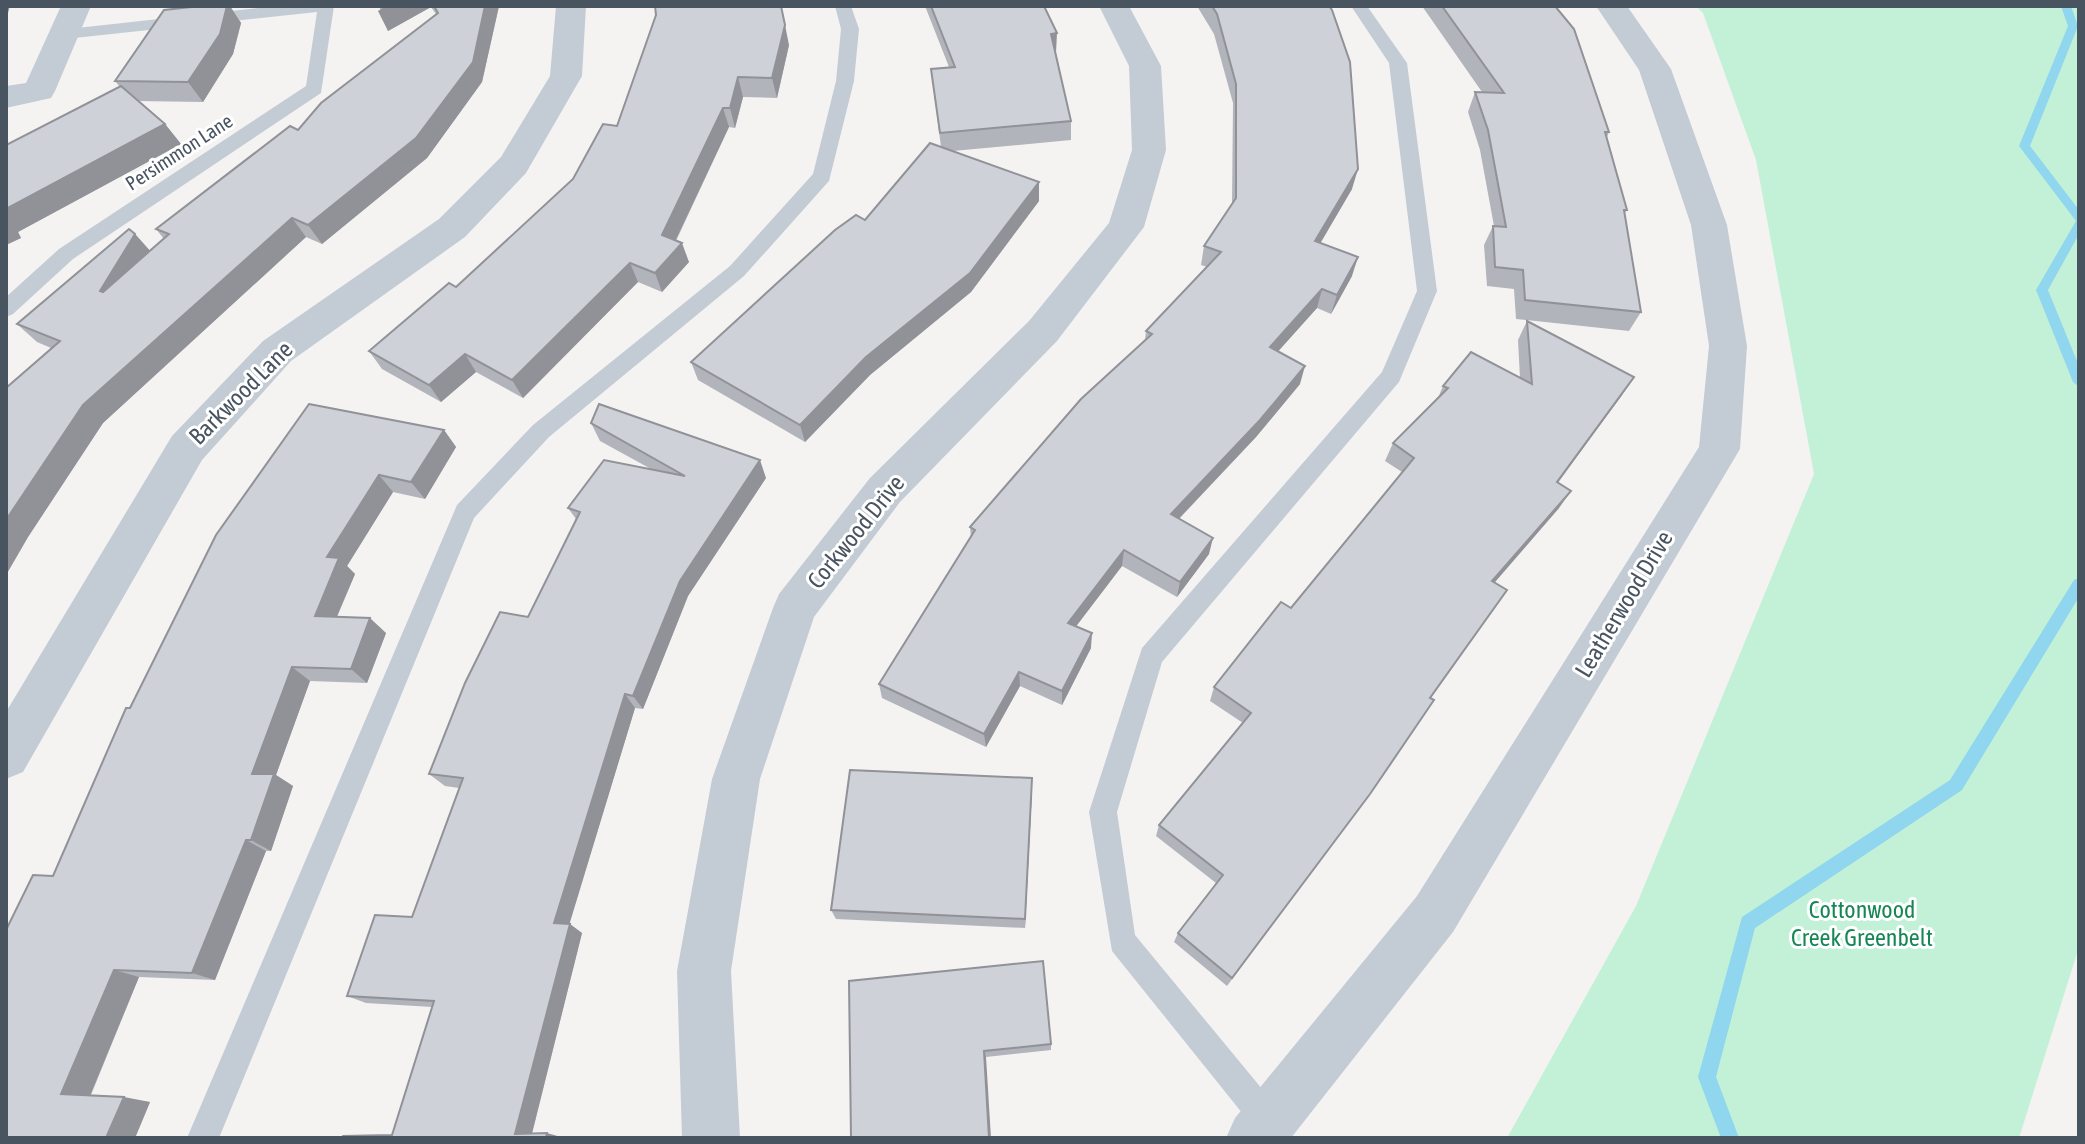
<svg xmlns="http://www.w3.org/2000/svg" width="2085" height="1144" viewBox="0 0 2085 1144" font-family="'Asap Condensed',sans-serif">
<style>
.green{fill:#c2f1d7}
.lines{fill:none;stroke-linecap:round;stroke-linejoin:round}
.stream{fill:#8fd6ee;fill-rule:evenodd}
.service{fill:#c3ccd4;fill-rule:evenodd}
.minor{fill:#c3ccd4;fill-rule:evenodd}
.wall{fill:#b1b4ba}
.shaded-wall{fill:#909297}
.building{fill:#ced1d8;stroke:#909297;stroke-width:2}
.labels{text-anchor:middle;stroke-width:6;stroke-linejoin:round;paint-order:stroke}
.far-street-label{font-size:20px;fill:#495461;stroke:#fff}
.street-label{font-size:24px;fill:#495461;stroke:#fff}
.park-label{font-size:24px;fill:#168654;stroke:#fff}
</style>
<rect width="100%" height="100%" fill="#f5f3f2"/>
<polygon class="green" points="1696,6 2079,6 2079,947 2019,1138 1507,1138 1636,906 1814,474 1756,160 1703,13"/>
<g class="lines">
<g class="stream">
<polygon points="2061,6 2071,6 2078,26 2030,146 2079,210 2079,234 2048,290 2079,366 2079,387 2073,382 2036,290 2076,221 2019,146 2068,26"/>
<polygon points="2079,578 2079,597 1962,790 1755,928 1716,1077 1739,1138 1721,1138 1698,1077 1742,917 1950,780 2074,580"/>
</g>
<g class="service">
<polygon points="277,6 334,6 321,93 73,259 13,314 6,317 6,297 59,249 306,86 317,12 65,39 59,38 59,30"/>
<polygon points="835,6 851,6 859,29 854,81 829,181 744,276 549,437 474,518 219,1138 187,1138 457,505 533,425 730,266 813,174 836,81 841,29"/>
<polygon points="1351,6 1367,6 1407,63 1437,291 1399,382 1162,662 1117,812 1135,935 1281,1112 1285,1123 1281,1134 1269,1138 1259,1134 1112,951 1089,812 1142,648 1382,372 1417,291 1389,63"/>
</g>
<g class="minor">
<polygon points="61,6 91,6 55,91 51,98 6,108 6,86 26,83"/>
<polygon points="556,6 586,6 582,76 526,173 465,237 291,361 202,460 23,772 6,779 6,712 172,436 263,341 439,219 501,157 550,76"/>
<polygon points="1099,6 1129,6 1161,66 1166,150 1144,227 1057,341 900,502 814,617 760,779 731,971 740,1138 682,1138 677,971 712,779 773,608 779,594 870,478 1029,321 1109,223 1132,150 1129,66"/>
<polygon points="1596,6 1627,6 1671,69 1727,225 1747,346 1740,449 1453,932 1291,1138 1226,1138 1235,1118 1417,896 1699,447 1709,346 1691,225 1639,70"/>
</g>
</g>
<g class="wall">
<polygon points="185,6 246,6 231,8 241,23 233,54 203,102 137,101 165,124 181,144 18,232 21,238 6,245 6,145 120,87 115,81 186,8"/>
<polygon points="379,6 499,6 482,82 427,158 322,244 306,237 103,423 28,537 6,575 6,388 51,348 37,342 17,324 135,234 150,251 164,239 156,229 298,130 436,14 431,7 388,31"/>
<polygon points="925,6 1044,6 1056,53 1071,121 1071,140 953,151 1039,182 1039,201 971,292 870,375 805,442 698,380 691,362 865,220 941,147 931,69 949,67"/>
<polygon points="1197,6 1329,6 1352,189 1320,243 1352,276 1331,314 1317,308 1278,351 1300,384 1256,437 1179,519 1209,554 1177,597 1122,566 1076,626 1091,648 1062,705 1020,686 986,747 882,698 879,684 971,537 970,527 1145,340 1146,331 1207,267 1201,265 1204,246 1232,204 1233,103 1214,34"/>
<polygon points="1422,6 1555,6 1609,132 1607,137 1627,210 1624,214 1641,312 1629,331 1516,319 1514,289 1487,286 1484,245 1493,226 1494,226 1480,150 1468,112 1475,92 1482,92"/>
<polygon points="789,45 777,98 743,97 735,128 729,127 676,241 689,262 662,292 638,282 523,398 476,372 441,402 382,369 369,351 456,287 573,179 617,126"/>
<polygon points="1527,321 1622,395 1557,482 1559,508 1494,583 1431,698 1361,806 1227,986 1174,942 1178,933 1216,883 1156,836 1159,825 1243,723 1210,701 1214,687 1291,608 1402,472 1385,461 1393,443 1438,398 1443,386 1520,378 1518,340"/>
<polygon points="591,423 766,478 688,596 643,709 635,708 569,924 582,933 532,1134 561,1138 342,1138 392,1135 432,1007 366,1003 347,996 412,917 459,788 445,786 429,774 528,617 576,519 568,508 651,469 600,441"/>
<polygon points="444,430 456,447 425,499 393,492 347,566 355,574 337,617 386,633 367,683 310,681 276,775 293,786 271,851 266,851 215,980 139,977 91,1095 150,1102 135,1138 6,1138 53,876 130,708 216,535"/>
<polygon points="1032,791 1025,928 836,919 831,910"/>
<polygon points="849,981 1051,1044 1051,1050 986,1057"/>
</g>
<g class="shaded-wall">
<polygon points="6,6 10,6 6,20"/>
<polygon points="227,6 230,6 241,23 233,54 203,102 188,82"/>
<polygon points="386,6 431,6 431,7 388,31 378,11"/>
<polygon points="485,6 499,6 482,82 427,158 322,244 308,225"/>
<polygon points="785,25 789,45 777,98 772,78"/>
<polygon points="1057,33 1056,53 1051,54 1051,34"/>
<polygon points="738,77 743,97 735,128 730,108"/>
<polygon points="723,108 729,127 669,254 662,235"/>
<polygon points="165,124 181,144 18,232 21,238 6,245 6,209"/>
<polygon points="1358,169 1352,189 1310,261 1315,241"/>
<polygon points="1039,182 1039,201 971,292 870,375 805,442 800,425"/>
<polygon points="292,218 306,237 103,423 28,537 6,575 6,520 83,405"/>
<polygon points="135,234 152,253 118,309 100,291"/>
<polygon points="682,243 689,262 662,292 655,273"/>
<polygon points="1358,257 1352,276 1331,314 1337,295"/>
<polygon points="630,263 638,282 523,398 512,380"/>
<polygon points="1322,289 1317,308 1266,365 1270,347"/>
<polygon points="465,354 476,372 441,402 429,385"/>
<polygon points="1305,366 1300,384 1256,437 1168,530 1171,514"/>
<polygon points="1634,377 1622,395 1546,499 1557,482"/>
<polygon points="444,430 456,447 425,499 411,482"/>
<polygon points="760,460 766,478 688,596 643,709 633,696 680,581"/>
<polygon points="379,475 393,492 347,566 355,574 331,630 315,616 327,557"/>
<polygon points="1571,491 1559,508 1482,597 1492,581"/>
<polygon points="1213,538 1209,554 1177,597 1180,582"/>
<polygon points="1124,550 1122,566 1068,637 1068,623"/>
<polygon points="370,618 386,633 367,683 351,669"/>
<polygon points="1092,633 1091,648 1062,705 1062,691"/>
<polygon points="292,667 310,681 276,775 293,786 271,851 251,840 252,774"/>
<polygon points="1019,672 1020,686 986,747 984,734"/>
<polygon points="625,694 635,708 567,932 554,923"/>
<polygon points="1032,778 1032,791 1025,928 1025,919"/>
<polygon points="246,840 266,851 215,980 192,973"/>
<polygon points="570,924 582,933 531,1137 515,1134"/>
<polygon points="114,970 139,977 89,1098 61,1094"/>
<polygon points="984,1051 986,1057 991,1138 989,1138"/>
<polygon points="124,1097 150,1102 135,1138 106,1138"/>
<polygon points="547,1133 561,1137 561,1138 546,1138"/>
</g>
<g class="building">
<polygon points="201,6 227,6 220,34 188,82 115,81 164,10"/>
<polygon points="434,6 485,6 473,62 416,138 308,225 292,218 83,405 6,520 6,388 60,341 17,324 129,229 135,234 100,291 103,292 169,234 156,229 290,126 298,130 321,103 438,13"/>
<polygon points="655,6 781,6 785,25 772,78 738,77 730,108 723,108 662,235 682,243 655,273 630,263 512,380 465,354 429,385 369,351 449,283 456,287 573,179 603,124 617,126 656,15"/>
<polygon points="931,6 1044,6 1057,33 1051,34 1071,121 940,133 931,69 955,67"/>
<polygon points="1212,6 1329,6 1332,10 1350,62 1358,169 1315,241 1358,257 1337,295 1322,289 1270,347 1305,366 1260,420 1171,514 1213,538 1180,582 1124,550 1068,623 1092,633 1062,691 1019,672 984,734 879,684 975,530 970,527 1081,399 1152,334 1146,331 1221,252 1204,246 1236,198 1236,84 1217,14"/>
<polygon points="1442,6 1555,6 1574,29 1609,132 1605,132 1627,210 1624,210 1641,312 1525,300 1523,270 1495,267 1493,226 1506,227 1488,130 1475,92 1504,93"/>
<polygon points="121,86 165,124 6,209 6,145"/>
<polygon points="930,143 1039,182 970,273 866,357 800,425 691,362 835,230 856,215 865,220"/>
<polygon points="1527,321 1634,377 1557,482 1571,491 1492,581 1507,590 1430,698 1434,700 1370,794 1232,978 1178,933 1223,875 1159,825 1251,713 1214,687 1281,602 1291,608 1414,458 1393,443 1448,388 1443,386 1471,352 1532,384"/>
<polygon points="309,404 444,430 411,482 379,475 327,557 339,558 315,616 370,618 351,669 292,667 252,774 274,774 251,840 246,840 192,973 114,970 61,1094 124,1097 106,1138 6,1138 6,930 33,875 53,876 126,708 130,708 216,535"/>
<polygon points="599,404 760,460 680,581 633,696 625,694 554,923 570,924 515,1134 547,1133 546,1138 342,1138 343,1136 392,1135 434,1001 347,996 375,915 412,917 463,778 429,774 465,683 500,612 528,617 580,512 568,508 604,460 685,476 591,423"/>
<polygon points="850,770 1032,778 1025,919 831,910"/>
<polygon points="1043,961 1051,1044 984,1051 989,1138 851,1138 849,981"/>
</g>
<g class="labels">
<g class="far-street-label">
<text transform="translate(179 152) rotate(-33)" y="7">Persimmon Lane</text>
</g>
<g class="street-label">
<text transform="translate(241 393) rotate(-45)" y="8">Barkwood Lane</text>
<text transform="translate(856 532) rotate(-51)" y="8">Corkwood Drive</text>
<text transform="translate(1624 604) rotate(-59)" y="8">Leatherwood Drive</text>
</g>
<g class="park-label">
<text x="1862" y="918">Cottonwood<tspan x="1862" dy="28">Creek Greenbelt</tspan></text>
</g>
</g>
<rect width="2085" height="1144" fill="none" stroke="#495461" stroke-width="16"/>
</svg>
